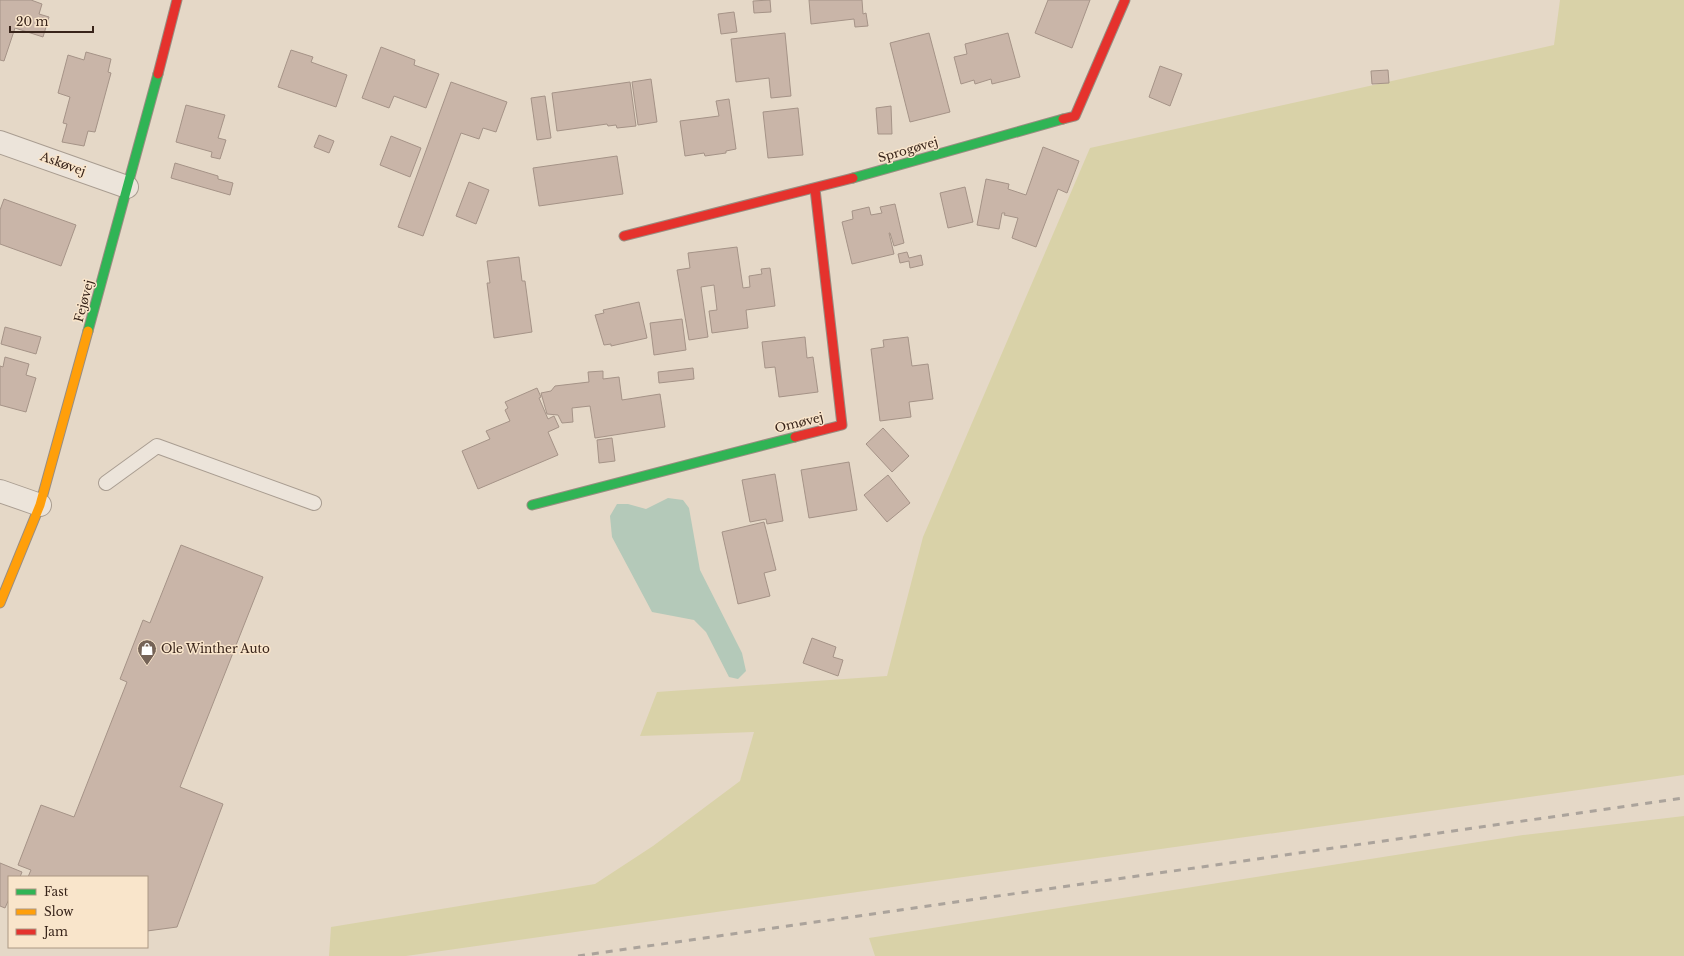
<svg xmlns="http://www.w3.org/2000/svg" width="1684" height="956" viewBox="0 0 1684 956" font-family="'Libre Baskerville',serif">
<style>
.green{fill:#d9d2a8}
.water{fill:#b4c9b9}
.building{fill:#c9b5a8;stroke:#a59387}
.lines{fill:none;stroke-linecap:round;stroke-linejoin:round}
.lane-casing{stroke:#a99d91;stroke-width:16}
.street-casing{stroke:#a99d91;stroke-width:24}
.fast-casing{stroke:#998d81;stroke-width:11}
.slow-casing{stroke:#998d81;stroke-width:11}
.jam-casing{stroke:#998d81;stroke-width:11}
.lane{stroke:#ece4da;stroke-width:14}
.street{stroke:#ece4da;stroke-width:22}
.fast{stroke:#30b455;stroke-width:9}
.slow{stroke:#ff9f0a;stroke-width:9}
.jam{stroke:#e5322d;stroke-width:9}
.rail{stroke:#aba39b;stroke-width:3;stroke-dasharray:7 7;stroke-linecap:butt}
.labels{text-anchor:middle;stroke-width:3;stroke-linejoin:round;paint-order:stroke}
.street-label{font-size:12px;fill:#38241a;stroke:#f9e5cb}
.poi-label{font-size:12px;fill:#38241a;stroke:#f9e5cb;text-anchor:start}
</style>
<rect width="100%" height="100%" fill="#e5d8c7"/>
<g class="green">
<polygon points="1560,0 1684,0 1684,775 406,956 329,956 331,927 595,884 653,846 740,781 754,732 640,736 657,692 887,676 923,537 1090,148 1554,45"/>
<polygon points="1684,816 1684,956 875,956 869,938 1523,835"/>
</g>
<polygon class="water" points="668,498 683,500 689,508 700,570 742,653 746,671 738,679 729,677 706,632 694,620 652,612 612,537 610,516 617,504 628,504 646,509"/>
<g class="building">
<polygon points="0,0 31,0 42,4 39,14 49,17 43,37 15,28 4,61 0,60"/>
<polygon points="770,0 771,12 754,13 753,1"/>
<polygon points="809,0 862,0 863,14 866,13 868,26 855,27 854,19 811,24"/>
<polygon points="1048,0 1090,0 1072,48 1035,33"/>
<polygon points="734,12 737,32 721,34 718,14"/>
<polygon points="785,33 791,96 771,98 769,78 736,82 731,39"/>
<polygon points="929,33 950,112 910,122 890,43"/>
<polygon points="1008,33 1020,77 992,84 991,79 975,84 974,80 961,84 954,57 967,54 965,44"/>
<polygon points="381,47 415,60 414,65 439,74 426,108 394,96 389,108 362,98"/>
<polygon points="291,50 313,57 311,62 347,75 336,107 278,87"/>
<polygon points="86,52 111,59 108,72 111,73 95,132 88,131 84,146 62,142 67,124 63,123 70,97 58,93 68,55 84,60"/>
<polygon points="1160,66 1182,74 1170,106 1149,97"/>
<polygon points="1388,70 1389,83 1372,84 1371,71"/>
<polygon points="651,79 657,122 638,125 632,82"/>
<polygon points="451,82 507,102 496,132 483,128 479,139 461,133 423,236 398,227"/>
<polygon points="630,82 636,126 617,128 616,125 608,126 607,124 557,131 552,93"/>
<polygon points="545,96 551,138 537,140 531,98"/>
<polygon points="729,99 736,149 726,151 726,153 705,156 704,153 685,156 680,121 719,116 716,101"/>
<polygon points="186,105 225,115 218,138 226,140 220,159 211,157 212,152 176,142"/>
<polygon points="891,106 892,134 878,134 876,108"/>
<polygon points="798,108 803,155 768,158 763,112"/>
<polygon points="319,135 334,141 329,153 314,147"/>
<polygon points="391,136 421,148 410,177 380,165"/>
<polygon points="1043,147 1079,161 1067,193 1058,189 1036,247 1012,238 1018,218 1004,215 1005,213 1002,213 999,229 977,225 986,179 1009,184 1008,189 1026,195"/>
<polygon points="617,156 623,194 539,206 533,168"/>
<polygon points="175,163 218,176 218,179 233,183 230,195 171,178"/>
<polygon points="469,182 489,190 476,224 456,216"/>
<polygon points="965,187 973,222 948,228 940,193"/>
<polygon points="4,199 76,225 61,266 0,244 0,210"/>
<polygon points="895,204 904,243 894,246 890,233 889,233 894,254 852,264 842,222 853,219 852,211 869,207 871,215 882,213 880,207"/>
<polygon points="737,247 743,288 750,287 749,276 762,274 761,269 770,268 775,306 746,310 748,328 712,333 709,311 717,310 714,285 701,287 708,337 689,340 677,270 690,268 688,253"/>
<polygon points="907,252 909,258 921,255 923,265 910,268 909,261 900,263 898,254"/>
<polygon points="519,257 522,281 525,281 532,332 494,338 487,283 490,283 487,261"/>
<polygon points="639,302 647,338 611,346 611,344 604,345 595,315 604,313 603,310"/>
<polygon points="682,319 686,350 654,355 650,323"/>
<polygon points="5,327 41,337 36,354 1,344"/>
<polygon points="805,337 807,358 813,357 818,392 779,397 775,367 765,368 762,342"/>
<polygon points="908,337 912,366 928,364 933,399 909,402 911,417 880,421 871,349 884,347 883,340"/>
<polygon points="5,357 29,364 26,375 36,378 26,412 0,405 0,366 3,367"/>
<polygon points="693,368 694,379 659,383 658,372"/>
<polygon points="603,371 603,379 619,377 622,400 660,394 665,427 595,438 590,406 572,408 573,422 562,423 558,415 547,414 541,393 551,391 555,386 589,382 588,372"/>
<polygon points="537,388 541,397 539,398 548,419 554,416 559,427 548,432 558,455 478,489 462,451 490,439 486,431 510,421 505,410 508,408 505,402"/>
<polygon points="883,428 909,456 892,472 866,444"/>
<polygon points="612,438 615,461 599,463 597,440"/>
<polygon points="849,462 857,510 809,518 801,470"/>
<polygon points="775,474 783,521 767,524 766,519 750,522 742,480"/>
<polygon points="888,475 910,503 887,522 864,495"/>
<polygon points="764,522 776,570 764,573 770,596 738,604 722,532"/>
<polygon points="181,545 263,577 180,787 223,804 177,927 147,931 147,877 28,877 31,870 18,865 41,805 74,817 127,682 120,679 143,620 150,623"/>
<polygon points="812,638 836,647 833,657 843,660 838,676 803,663"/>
<polygon points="0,863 22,872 20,877 9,877 9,899 5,908 0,906"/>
</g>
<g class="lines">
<g class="lane-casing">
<polyline id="lane" points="106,483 157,446 314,503"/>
</g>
<g class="street-casing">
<g id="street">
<polyline points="0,142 127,187"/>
<polyline points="0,491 40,505"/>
</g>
</g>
<g class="fast-casing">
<g id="fast">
<polyline points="853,178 1063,119"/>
<polyline points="88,331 158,74"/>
<polyline points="532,505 795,437"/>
</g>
</g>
<g class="slow-casing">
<polyline id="slow" points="0,603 40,505 88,331"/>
</g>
<g class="jam-casing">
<g id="jam">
<polyline points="158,74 177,0"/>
<polyline points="1063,119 1075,116 1125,0"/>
<polyline points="624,236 853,178"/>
<polyline points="795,437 842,425 815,189"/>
</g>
</g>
<use href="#lane" class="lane"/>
<use href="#street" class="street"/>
<use href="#fast" class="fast"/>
<use href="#slow" class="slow"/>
<use href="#jam" class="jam"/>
<polyline class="rail" points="578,956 1684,798"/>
</g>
<defs>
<g id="shop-pin" transform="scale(1)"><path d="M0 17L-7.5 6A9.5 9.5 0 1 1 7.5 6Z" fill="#756357" stroke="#f9e5cb"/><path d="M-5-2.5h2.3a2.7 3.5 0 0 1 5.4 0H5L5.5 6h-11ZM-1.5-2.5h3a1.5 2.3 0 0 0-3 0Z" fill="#fff"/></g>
</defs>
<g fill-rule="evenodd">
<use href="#shop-pin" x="147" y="649"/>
</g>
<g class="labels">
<g class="street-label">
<text transform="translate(908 150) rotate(-16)" y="4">Sprogøvej</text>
<text transform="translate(63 164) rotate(20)" y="4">Askøvej</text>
<text transform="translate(84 301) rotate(-75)" y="4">Fejøvej</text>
<text transform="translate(799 423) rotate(-14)" y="4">Omøvej</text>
</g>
<g class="poi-label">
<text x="161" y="653">Ole Winther Auto</text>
</g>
</g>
<rect x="8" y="876" width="140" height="72" fill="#f9e5cb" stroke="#ac9884"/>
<rect x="16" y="889" width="20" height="6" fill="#30b455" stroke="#ac9884"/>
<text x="44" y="896" font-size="12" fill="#38241a">Fast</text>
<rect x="16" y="909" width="20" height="6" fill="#ff9f0a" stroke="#ac9884"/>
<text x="44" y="916" font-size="12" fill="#38241a">Slow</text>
<rect x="16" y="929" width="20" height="6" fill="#e5322d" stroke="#ac9884"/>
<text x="44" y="936" font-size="12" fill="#38241a">Jam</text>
<path d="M10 26v6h83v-6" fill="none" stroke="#38241a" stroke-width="2"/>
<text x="16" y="26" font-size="12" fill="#38241a" stroke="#f9e5cb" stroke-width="3" paint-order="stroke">20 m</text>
</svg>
